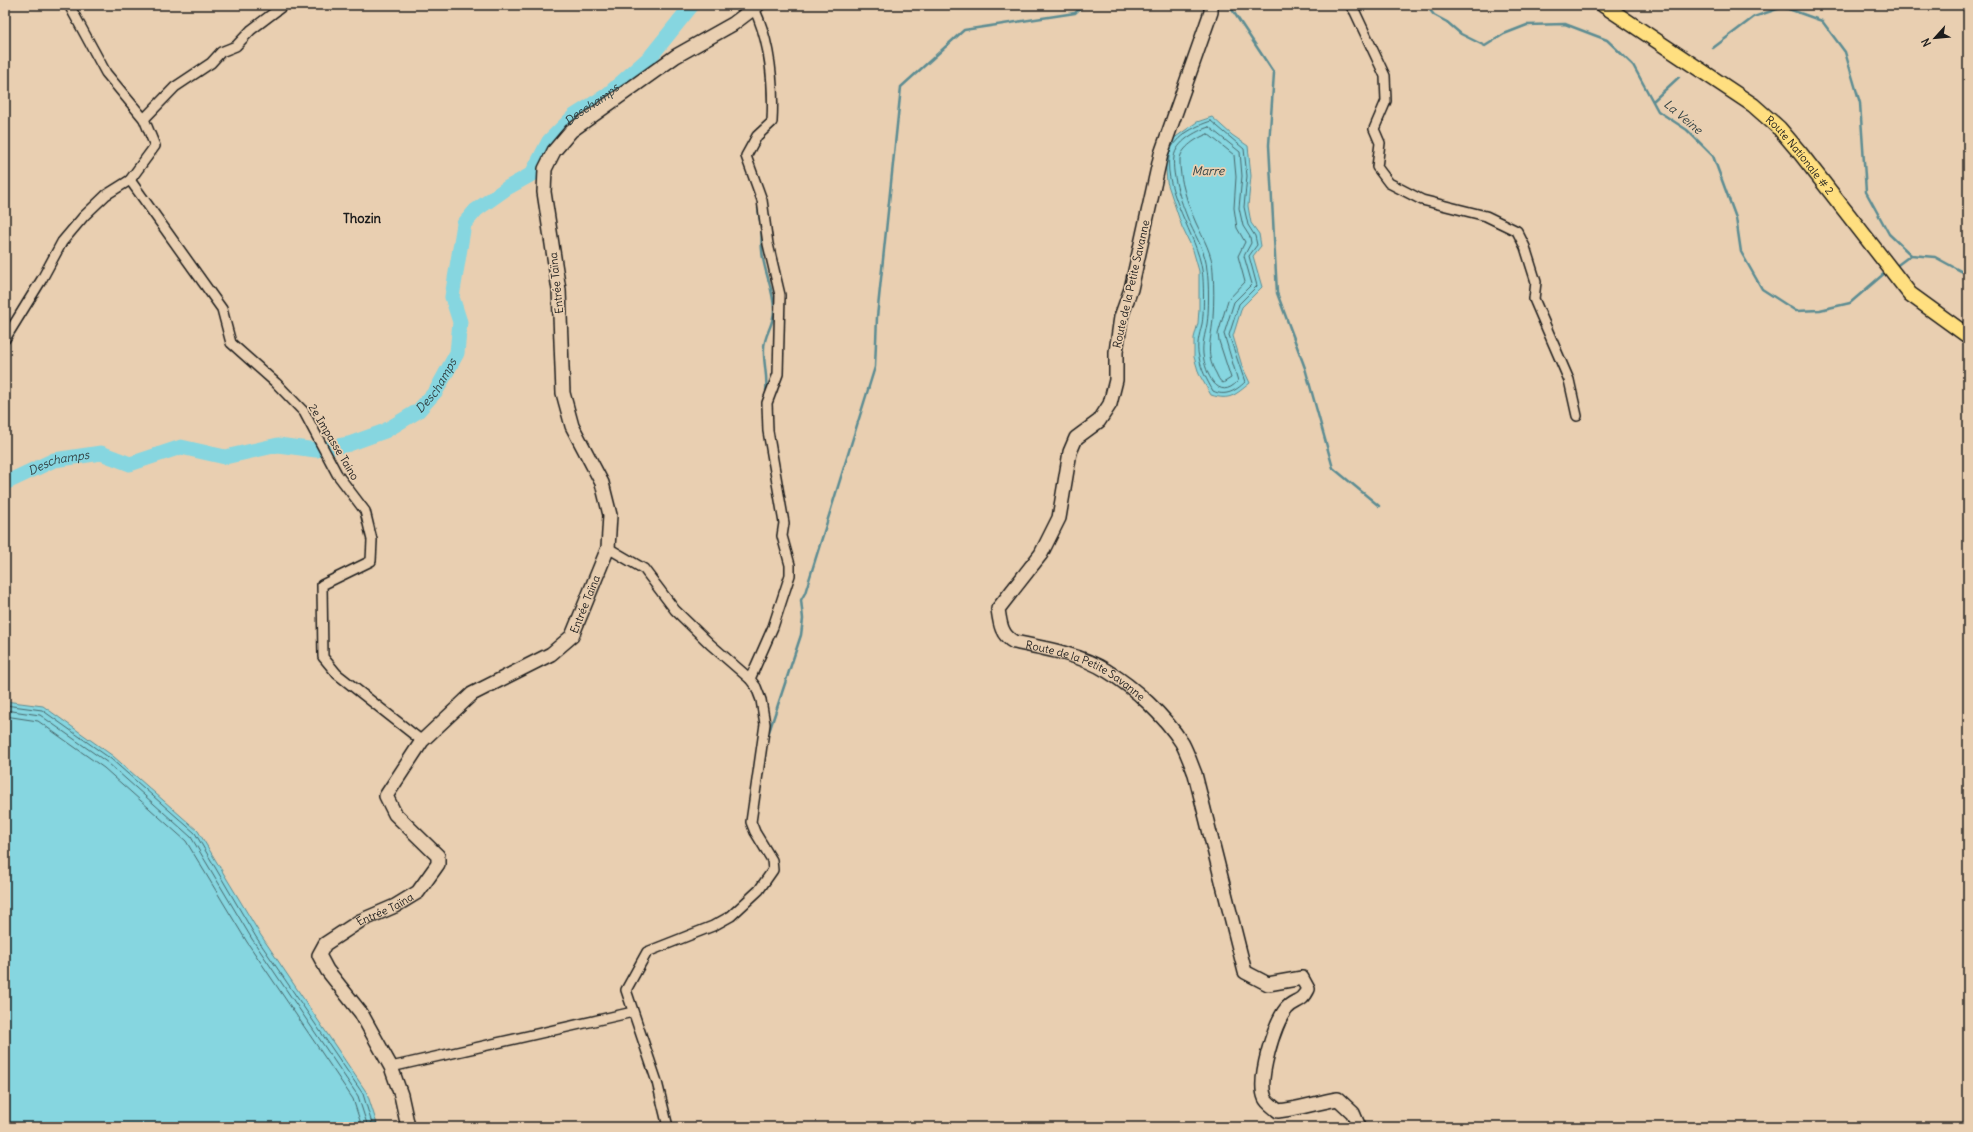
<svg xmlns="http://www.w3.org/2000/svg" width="1973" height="1132" viewBox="0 0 1973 1132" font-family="Delius,sans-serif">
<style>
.water{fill:#86d6e0;stroke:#5c8c92}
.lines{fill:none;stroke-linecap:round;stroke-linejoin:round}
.shore{stroke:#46666a;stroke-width:1}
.stream{stroke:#5c8c92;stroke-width:2.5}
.river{stroke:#86d6e0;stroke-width:15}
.street-casing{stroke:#1c1c1c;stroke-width:12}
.secondary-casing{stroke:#1c1c1c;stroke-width:16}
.primary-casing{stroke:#1c1c1c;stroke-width:17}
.street{stroke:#e9cfb1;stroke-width:9}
.secondary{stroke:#e9cfb1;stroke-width:13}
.primary{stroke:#ffdf80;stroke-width:14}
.labels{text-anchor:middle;stroke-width:3.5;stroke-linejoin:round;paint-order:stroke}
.street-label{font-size:11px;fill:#1c1c1c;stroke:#e9cfb1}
.water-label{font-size:12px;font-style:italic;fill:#314143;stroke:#e9cfb1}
.quarter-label{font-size:13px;font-weight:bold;fill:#1c1c1c;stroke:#e9cfb1}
</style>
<rect width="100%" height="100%" fill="#e9cfb1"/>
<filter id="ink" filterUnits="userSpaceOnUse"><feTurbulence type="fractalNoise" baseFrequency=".025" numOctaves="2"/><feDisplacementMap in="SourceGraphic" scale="8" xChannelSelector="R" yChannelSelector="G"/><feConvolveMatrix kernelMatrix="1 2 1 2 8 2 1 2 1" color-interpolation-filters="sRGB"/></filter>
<g filter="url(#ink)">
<g class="water">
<path d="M1212,117l20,18 16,11 3,30 -3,30 3,17 8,11 2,12 -8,10 9,31 -20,20 -9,29 9,30 8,17c-15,12 -20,18 -39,12l-12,-21 -5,-17v-19l4,-15 1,-14v-38l-6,-21 -11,-23 -15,-45 -2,-26 5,-15 27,-19z"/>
<polygon points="5,701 43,706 113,756 198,831 260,934 367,1093 378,1127 5,1127"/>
</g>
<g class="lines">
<g class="shore">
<path d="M1211,121l33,28 3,27 -3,31 4,18 7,11 2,9 -8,11 8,30 -18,18 -10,31 16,47c-9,9 -20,15 -32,9 -6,-11 -12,-21 -14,-34 -3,-11 0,-21 3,-33 2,-10 2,-44 0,-54 -5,-35 -38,-77 -33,-114 2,-18 26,-30 42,-35z"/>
<path d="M1209,127l31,25 2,24 -3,32 4,18 7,11 1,6 -7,13 8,28 -18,18 -10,32 14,47c-20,22 -33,-8 -35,-27 -1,-11 2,-19 4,-30 2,-12 2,-42 0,-54 -1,-17 -10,-31 -17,-46 -7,-17 -19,-48 -16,-67 2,-15 22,-26 35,-30z"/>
<path d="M1208,134l26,21 2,22 -2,31 3,20 8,14 -7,14 7,26 -17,18 -10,34 1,7 12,37 -8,5c-4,-2 -5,-6 -7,-10 -12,-20 -4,-34 -3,-56 1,-15 1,-30 0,-45 0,-17 -10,-34 -17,-49 -8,-18 -17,-44 -16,-64 1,-11 18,-22 28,-25z"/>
<polyline points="5,705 42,710 111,759 195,833 256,937 363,1094 373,1127"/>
<polyline points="5,710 40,715 108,763 191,837 252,939 358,1096 368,1127"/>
<polyline points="5,716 38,721 104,768 186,841 247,942 353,1099 362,1127"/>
</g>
<g class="stream">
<polyline points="1229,5 1274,73 1269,145 1277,293 1305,368 1333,468 1379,506"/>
<polyline points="1426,5 1434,15 1447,22 1461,34 1485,46 1504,34 1527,25 1565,24 1607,40 1633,65 1658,111 1687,130 1713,156 1736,218 1741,252 1762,289 1796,311 1820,310 1850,303 1886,272"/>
<polyline points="1713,48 1754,17 1783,7 1822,21 1845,52 1860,103 1866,192 1889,234 1911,255 1935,257 1968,275"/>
<polyline points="1653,101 1679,77"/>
<polyline points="758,208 760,221"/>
<path d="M761,226c1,8 0,16 1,24 1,21 12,38 12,60 0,15 -10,25 -10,38 -1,15 4,28 2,43"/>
<polyline points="1895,267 1911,255"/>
<polyline points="767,738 801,635 803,619 801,600 805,593 875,367 877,317 901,87 964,30 1075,13 1084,5"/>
</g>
<path class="river" id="s1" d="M5,483l49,-23 47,-7 29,11 51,-17 44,10 53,-12 38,5 33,-6 36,-13 33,-20 18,-20 21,-38 3,-31 -8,-25 12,-73 12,-14 31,-22 25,-14 17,-33 25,-25 33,-21 44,-39 41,-51"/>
<g class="street-casing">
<g id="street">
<polyline points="1350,5 1355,12 1385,76 1386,101 1374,129 1380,143 1377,167 1389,183 1422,200 1486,216 1517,231 1525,247 1536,282 1534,299 1569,380 1577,416"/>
<polyline points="144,119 175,87 211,63 221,52 236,46 251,30 284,5"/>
<polyline points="130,180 222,309 231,343 276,383 304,412 337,474 365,511 372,540 371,561 322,585 323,657 337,674 422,741"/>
<polyline points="5,339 42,279 62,242 84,216 106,195 130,180 155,146 144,119 106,73 69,5"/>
<polyline points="608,548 644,569 675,610 710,644 750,679 756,687 761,700 765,724 751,822 755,832 772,860 773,870 759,890 731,916 713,926 647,952 626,990 657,1082 668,1127"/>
<path d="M750,679l23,-52 17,-52v-10l-8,-29 2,-13 -16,-92 -1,-28 11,-29 2,-79 -12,-51 -6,-44 -16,-44 11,-20 15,-14c2,-39 -1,-78 -18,-114"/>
<polyline points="391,1067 633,1012"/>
</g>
</g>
<g class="secondary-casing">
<g id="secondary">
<path id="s2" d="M1211,5v7l-50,142 -30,135 -10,28 -5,35v28l-6,24 -11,17 -23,17 -6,14 -11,66 -18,36 -43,55c2,14 3,26 16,33 30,6 68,13 93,29 28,17 57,44 75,72 5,9 9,21 13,31l50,198 23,12 34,-6 6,11c-7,15 -14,10 -22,20 -12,15 -29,71 -21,89 2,5 9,9 13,13 21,-2 40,-9 60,-12l15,14 6,14"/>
<path id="s3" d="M408,1127l-7,-32 -10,-28 -30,-54 -34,-43 -8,-15 6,-11 35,-23 35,-15 23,-14 20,-28v-8l-43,-42 -9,-18 36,-55 50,-47 79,-40 21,-18 36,-88 2,-33 -8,-32 -30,-57 -9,-33 -4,-103 -15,-98 1,-23 9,-18 17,-20 105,-75 57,-32 25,-19"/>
</g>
</g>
<g class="primary-casing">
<g id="primary">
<path id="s4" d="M1603,5l150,100 26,23 22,26 109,140 58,42"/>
</g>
</g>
<use href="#street" class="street"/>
<use href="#secondary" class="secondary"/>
<use href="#primary" class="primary"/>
</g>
</g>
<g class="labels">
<g class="street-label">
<text dy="4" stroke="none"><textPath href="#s4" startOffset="249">Route Nationale # 2</textPath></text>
<text transform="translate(556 283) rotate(-96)" y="4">Entrée Taïna</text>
<text transform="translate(1131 284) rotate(-77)" y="4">Route de la Petite Savanne</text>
<text transform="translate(334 442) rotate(59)" y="4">2e Impasse Taino</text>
<text dy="4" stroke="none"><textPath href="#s3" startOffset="723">Entrée Taïna</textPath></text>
<text dy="4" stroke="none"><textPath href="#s2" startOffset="771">Route de la Petite Savanne</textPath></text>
<text dy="4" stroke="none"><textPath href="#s3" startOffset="278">Entrée Taïna</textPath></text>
</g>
<g class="water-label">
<text dy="4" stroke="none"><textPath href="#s1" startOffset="815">Deschamps</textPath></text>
<text transform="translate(1683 117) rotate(40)" y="4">La Veine</text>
<text x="1208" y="175">Marre</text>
<text dy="4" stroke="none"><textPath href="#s1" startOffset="466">Deschamps</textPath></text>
<text dy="4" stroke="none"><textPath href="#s1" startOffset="58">Deschamps</textPath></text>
</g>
<g class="quarter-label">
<text x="362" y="223">Thozin</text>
</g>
</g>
<rect width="1973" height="1132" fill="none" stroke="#e9cfb1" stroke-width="20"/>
<rect x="10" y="10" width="1953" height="1112" fill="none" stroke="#1c1c1c" stroke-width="1.5" filter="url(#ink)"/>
<g transform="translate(1935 38) rotate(243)" stroke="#e9cfb1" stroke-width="3" paint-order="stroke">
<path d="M0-3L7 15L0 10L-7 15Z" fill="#1c1c1c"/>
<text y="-6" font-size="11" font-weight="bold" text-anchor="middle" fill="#1c1c1c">N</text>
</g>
</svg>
